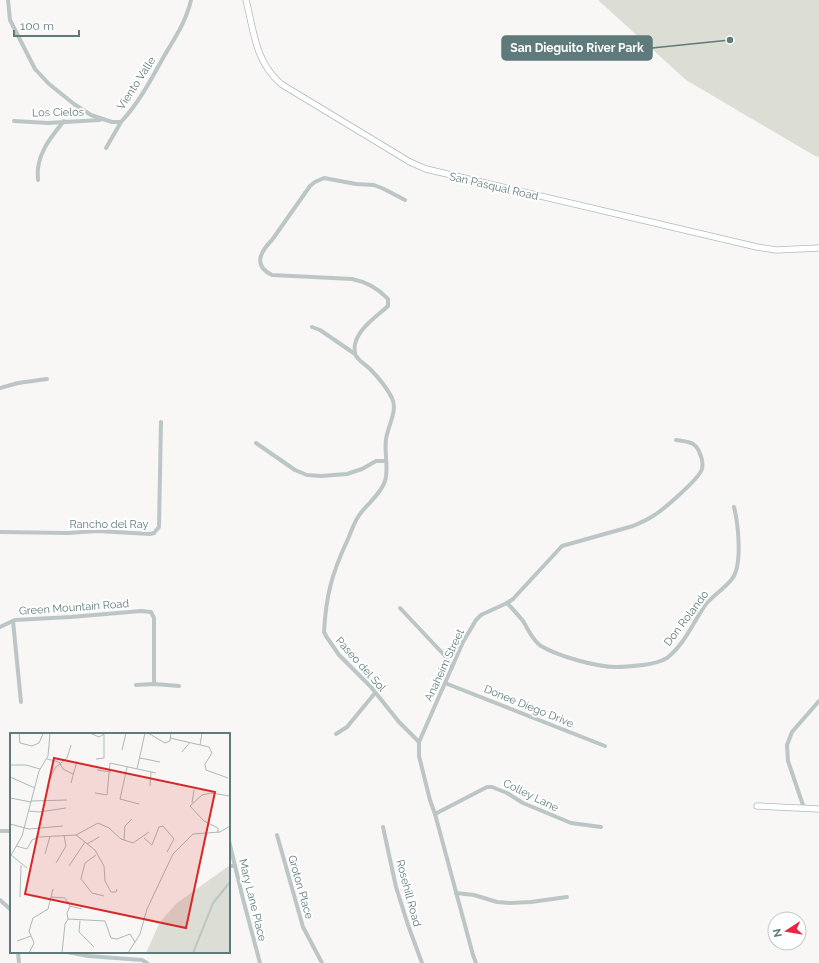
<svg xmlns="http://www.w3.org/2000/svg" width="819" height="963" viewBox="0 0 819 963" font-family="Raleway,sans-serif">
<style>
.green{fill:#dcddd4}
.lines{fill:none;stroke-linecap:round;stroke-linejoin:round}
.secondary-casing{stroke:#afbbbb;stroke-width:7}
.street{stroke:#bcc6c6;stroke-width:4}
.secondary{stroke:#fff;stroke-width:5.5}
.labels{text-anchor:middle;stroke-width:4;stroke-linejoin:round;paint-order:stroke}
.street-label{font-size:11px;fill:#5e7a7b;stroke:#fff}
.inset-river{fill:none;stroke:#b6c8c6;stroke-width:2}
.inset-road{fill:none;stroke:#acbab9;stroke-width:1}
.view{fill:#d62828;fill-opacity:0.15;stroke:#d62828;stroke-width:2}
.inset-edge{fill:none;stroke:#5e7a7b;stroke-width:2}
.leader{fill:none;stroke:#5e7a7b;stroke-width:1.5}
.callout-dot{fill:#5e7a7b;stroke:#fff;stroke-width:1.5}
.callout{fill:#5e7a7b;stroke:#5e7a7b;stroke-width:1.5}
.callout-label{font-size:12px;text-anchor:middle;font-weight:bold;fill:#fff}
</style>
<rect width="100%" height="100%" fill="#f8f7f5"/>
<polygon class="green" points="598,0 819,0 819,157 815,156 686,80"/>
<g class="lines">
<g class="secondary-casing">
<g id="secondary">
<path d="M246,0c8,32 9,61 35,84l129,78 16,7 331,78 19,3 43,-2"/>
<polyline points="757,806 819,809"/>
</g>
</g>
<g class="street">
<path d="M8,0l2,20 25,49 14,15 25,20 17,11 21,7h9c17,-18 30,-42 42,-64 11,-19 23,-36 28,-58"/>
<polyline points="14,121 48,123 100,120"/>
<polyline points="106,148 121,122"/>
<path d="M38,180c-3,-24 12,-42 26,-59"/>
<path d="M312,327l8,3 35,24c3,7 10,10 15,15 8,8 17,19 22,29 6,12 -4,28 -6,41 -2,13 3,30 -1,42 -5,15 -19,23 -27,36 -4,6 -7,15 -10,22 -16,34 -22,56 -24,93l2,4 13,19 32,32 28,35 20,20"/>
<path d="M355,353c-4,-20 20,-35 33,-47v-7c-10,-11 -21,-17 -36,-20l-80,-4c-19,-9 -12,-23 0,-35l38,-54 5,-4 9,-4 32,6 18,1 10,4 21,11"/>
<polyline points="0,388 18,383 47,379"/>
<polyline points="256,443 295,470 307,475 321,476 347,474 362,469 376,461 386,461"/>
<polyline points="0,532 68,533 97,531 150,534 154,533 159,527 161,422"/>
<path d="M507,603c6,6 11,12 16,18 5,8 9,19 18,25 17,10 55,21 75,21 9,0 18,-1 27,-2 8,-1 17,-3 24,-7 18,-14 26,-36 39,-54 8,-9 19,-16 26,-25 11,-14 6,-56 2,-72"/>
<polyline points="400,608 447,658 452,668"/>
<polyline points="13,621 21,702"/>
<polyline points="0,627 15,620 71,617 141,611 151,612 154,618 154,684"/>
<polyline points="445,683 605,746"/>
<polyline points="136,685 154,684 179,686"/>
<polyline points="336,734 347,727 375,693"/>
<polyline points="804,808 788,761 787,745 792,732 819,701"/>
<polyline points="435,814 487,787 492,787 507,793 523,803 571,823 601,827"/>
<polyline points="383,827 396,887 408,925 422,963"/>
<polyline points="0,831 11,831"/>
<polyline points="277,835 303,927 322,963"/>
<polyline points="229,841 243,899 260,963"/>
<polyline points="229,866 235,866"/>
<polyline points="456,893 474,895 497,902 510,903 531,902 567,897"/>
<polyline points="0,900 11,910"/>
<polyline points="18,952 19,963"/>
<polyline points="67,952 88,956 142,960 147,963"/>
<path d="M476,963l-3,-8 -38,-141 -5,-14 -11,-44v-14l44,-100 13,-22 5,-5 26,-12 6,-4 49,-53 71,-20c7,-3 14,-6 20,-10 10,-6 46,-37 49,-47 1,-5 0,-11 -2,-15 -4,-13 -12,-12 -24,-14"/>
</g>
<use href="#secondary" class="secondary"/>
</g>
<g class="labels">
<g class="street-label">
<text transform="translate(136 83) rotate(-57)" y="4">Viento Valle</text>
<text transform="translate(58 112) rotate(-1)" y="4">Los Cielos</text>
<text transform="translate(494 186) rotate(13)" y="4">San Pasqual Road</text>
<text x="109" y="528">Rancho del Ray</text>
<text transform="translate(74 607) rotate(-4)" y="4">Green Mountain Road</text>
<text transform="translate(686 618) rotate(-53)" y="4">Don Rolando</text>
<text transform="translate(361 664) rotate(48)" y="4">Paseo del Sol</text>
<text transform="translate(444 665) rotate(-65)" y="4">Anaheim Street</text>
<text transform="translate(529 706) rotate(22)" y="4">Donee Diego Drive</text>
<text transform="translate(531 795) rotate(26)" y="4">Colley Lane</text>
<text transform="translate(301 887) rotate(74)" y="4">Groton Place</text>
<text transform="translate(409 893) rotate(75)" y="4">Rosehill Road</text>
<text transform="translate(253 900) rotate(76)" y="4">Mary Lane Place</text>
</g>
</g>
<g transform="translate(10 733)">
<rect width="220" height="220" fill="#f8f7f5"/>
<path d="M220,132v88h-84l14,-31 17,-19z" fill="#dcddd4"/>
<path class="inset-river" d="M183,220l20,-50 17,-21"/>
<path class="inset-road" d="M9,0l1,10 12,3 7,-3 4,-9M80,0l9,4 7,-4M138,0l17,10 5,-2 1,-8M160,5l39,9 3,6 -7,11 1,6 22,8M190,12l2,-12M112,17l4,-17M172,19l8,-10M130,25l20,4M37,26l12,3 4,7 10,5M86,26l8,-1v-23M0,32h16l14,4M117,34l-7,32 19,5M127,36l8,-36M87,37l14,2M0,44l25,11M38,50l7,-15 12,-10 4,-13M61,50l6,-22M140,53l1,-14M85,60l12,2 3,-32 46,10M0,65l21,4M21,68l36,-1M182,70l2,-13M19,78l10,1 27,-4M0,91l19,5 34,-3M208,99v-4l-14,-7 -14,-15 12,-11 9,-2 19,3M66,102l22,-12 11,5 12,11 12,4 16,-11M134,105l8,7 7,-18 4,-1 11,13 -7,13M114,107l1,-14 7,-7M77,111l12,-7M6,113l11,3 5,-9 7,-3 37,-2 19,15 9,16 1,15 6,11h5l1,-3M35,121l5,-18M1,122l16,13M86,122l-11,8 -4,16 11,14 12,3M0,124l12,-21 17,-65 9,-15 2,-23M46,130l10,-17 -2,-11M59,133l16,-24M10,164l1,-32M41,164l14,1 5,8 -3,7 1,6 37,2 6,17 6,1 13,-5 5,8M60,173l12,3M70,188l-1,11 15,15M7,208l14,-5M19,220l5,-10 -5,-12 4,-13 15,-9 5,-20M52,220l3,-29 3,-5M118,220l12,-19 7,-25 26,-55 20,-20 27,-2 10,-6"/>
<path class="view" d="M44,25l161,34 -29,136 -161,-34z"/>
<rect width="220" height="220" class="inset-edge"/>
</g>
<path class="leader" d="M730 40L652 48"/>
<circle class="callout-dot" cx="730" cy="40" r="4"/>
<rect class="callout" x="502" y="36" width="150" height="24" rx="4"/>
<g class="callout-label">
<text x="577" y="52">San Dieguito River Park</text>
</g>
<g transform="translate(787 931) rotate(258)"><circle r="19" fill="#ffffff" stroke="#bfcaca"/>
<path d="M0-3L7 15L0 10L-7 15Z" fill="#ea2444"/>
<text y="-6" font-size="11" font-weight="bold" text-anchor="middle" fill="#5e7a7b">N</text>
</g>
<path d="M14 30v6h65v-6" fill="none" stroke="#5e7a7b" stroke-width="2"/>
<text x="20" y="30" font-size="12" fill="#5e7a7b" stroke="#ffffff" stroke-width="3" paint-order="stroke">100 m</text>
</svg>
